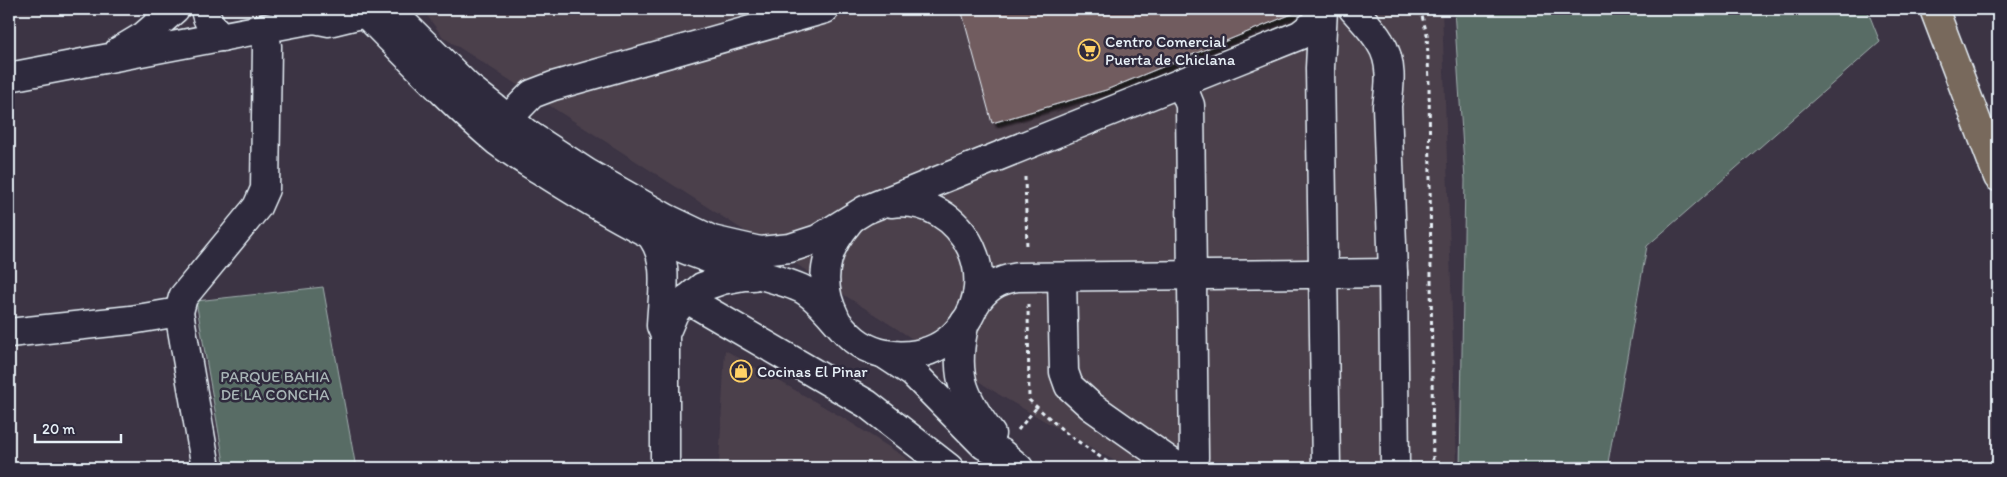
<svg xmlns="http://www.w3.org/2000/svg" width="2007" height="477" viewBox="0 0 2007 477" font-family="Itim,sans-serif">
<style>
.built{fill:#4c404c}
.green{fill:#596c65;stroke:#a0aeae}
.building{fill:#715c5f;stroke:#e8f1f8;filter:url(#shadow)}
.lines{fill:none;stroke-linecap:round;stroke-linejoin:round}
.minor-casing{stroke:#e8f1f8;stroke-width:31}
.highway-casing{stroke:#e8f1f8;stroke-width:31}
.path{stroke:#e8f1f8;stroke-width:3;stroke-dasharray:4 4;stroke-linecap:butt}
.minor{stroke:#2f2a3d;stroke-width:28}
.highway{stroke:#78695c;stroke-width:28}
.labels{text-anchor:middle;stroke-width:5;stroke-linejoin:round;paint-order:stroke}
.poi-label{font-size:16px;fill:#e8f1f8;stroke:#2f2a3d;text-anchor:start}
.park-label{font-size:16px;fill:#a8b5b6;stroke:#2f2a3d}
</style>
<defs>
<filter id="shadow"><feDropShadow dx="4.5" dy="4.5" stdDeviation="1" flood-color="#0009"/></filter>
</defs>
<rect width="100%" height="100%" fill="#3c3444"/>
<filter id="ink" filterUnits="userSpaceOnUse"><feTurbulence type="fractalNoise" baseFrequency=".02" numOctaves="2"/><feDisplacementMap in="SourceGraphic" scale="10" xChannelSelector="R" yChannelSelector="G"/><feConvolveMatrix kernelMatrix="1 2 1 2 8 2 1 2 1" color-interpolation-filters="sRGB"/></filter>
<g filter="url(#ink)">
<g class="built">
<polygon points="422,9 1442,9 1457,468 1127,468 1003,397 443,37"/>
<polygon points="725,350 845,419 903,456 919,468 723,468 719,465"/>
</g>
<g class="green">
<polygon points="1454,9 1867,9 1880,42 1647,246 1607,468 1460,468 1465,180"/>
<polygon points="323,287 356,468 225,468 196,301"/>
</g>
<polygon class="building" points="961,9 1304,9 1106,90 992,123"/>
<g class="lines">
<g class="minor-casing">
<g id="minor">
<path d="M205,9c2,13 8,20 17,28"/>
<path d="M361,9c45,45 88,92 137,133 13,10 28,19 42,28 33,21 67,42 102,60 31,16 63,28 97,39 17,5 50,13 65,21 18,11 30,30 45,45 27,27 76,27 104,1 56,-50 12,-142 -62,-133"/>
<polyline points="389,9 468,87 526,133 587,173 666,218 712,240 760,251 790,248 818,239 865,210 1300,35 1314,24 1323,9"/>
<polyline points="1323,9 1320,68 1326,468"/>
<path d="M1353,9c9,10 20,21 27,33 13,19 10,44 7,64l6,167 2,195"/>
<polyline points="119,51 144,36 175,9"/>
<polyline points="9,77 314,19 329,22 366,13"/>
<polyline points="1181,83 1190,105 1194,458 1189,468"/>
<polyline points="495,132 532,94 553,86 825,9"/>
<path d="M649,233c22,25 13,63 12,93l3,7"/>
<polyline points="1062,277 1064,372 1069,386 1091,406 1179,468"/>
<polyline points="687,299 867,404 949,468"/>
<path d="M974,306c11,-18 23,-26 44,-29l375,-4"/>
<path d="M835,317c-17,-33 -11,-66 13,-94"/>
<path d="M965,322c-12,49 -4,73 26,112"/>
<polyline points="9,333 131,320 179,312"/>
<polyline points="884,354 913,373 984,445 1001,453 1019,468"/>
<polyline points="206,468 179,312 183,297 257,207 265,189 267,46 264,29"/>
<polyline points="665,468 665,334 674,313 680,305 702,287 722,280 744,276 753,276"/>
</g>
</g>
<g class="highway-casing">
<polyline id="highway" points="1934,9 1998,177"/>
</g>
<g class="path">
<polyline points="1420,9 1427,34 1429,83 1433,468"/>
<polyline points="1025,177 1027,248"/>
<polyline points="1028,304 1029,400 1066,433 1116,468"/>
<polyline points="1018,430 1037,407"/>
</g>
<use href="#minor" class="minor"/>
<use href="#highway" class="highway"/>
</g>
</g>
<defs>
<g id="supermarket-ring" transform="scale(1.125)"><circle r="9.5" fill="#2f2a3d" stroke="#ffd166" stroke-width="1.5"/><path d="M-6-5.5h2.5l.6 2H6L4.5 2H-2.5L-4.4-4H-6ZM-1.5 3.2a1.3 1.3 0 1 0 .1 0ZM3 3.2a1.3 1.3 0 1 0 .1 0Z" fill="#ffd166"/></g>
<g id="shop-ring" transform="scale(1.125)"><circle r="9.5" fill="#2f2a3d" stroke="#ffd166" stroke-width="1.5"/><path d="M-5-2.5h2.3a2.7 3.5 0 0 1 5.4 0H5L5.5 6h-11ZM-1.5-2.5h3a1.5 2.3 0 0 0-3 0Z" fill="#ffd166"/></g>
</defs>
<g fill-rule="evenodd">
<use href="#supermarket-ring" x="1089" y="50"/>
<use href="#shop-ring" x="741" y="371"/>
</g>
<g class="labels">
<g class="poi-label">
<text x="1105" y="47">Centro Comercial<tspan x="1105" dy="18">Puerta de Chiclana</tspan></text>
<text x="757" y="377">Cocinas El Pinar</text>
</g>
<g class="park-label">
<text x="275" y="382">PARQUE BAHIA<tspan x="275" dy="18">DE LA CONCHA</tspan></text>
</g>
</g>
<rect width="2007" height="477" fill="none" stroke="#2f2a3d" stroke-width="30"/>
<rect x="15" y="15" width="1977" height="447" fill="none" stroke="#e8f1f8" stroke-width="2" filter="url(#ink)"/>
<path d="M35 434v8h86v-8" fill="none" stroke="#e8f1f8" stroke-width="2.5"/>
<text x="42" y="434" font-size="15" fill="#e8f1f8" stroke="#2f2a3d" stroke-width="4" paint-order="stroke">20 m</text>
</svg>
